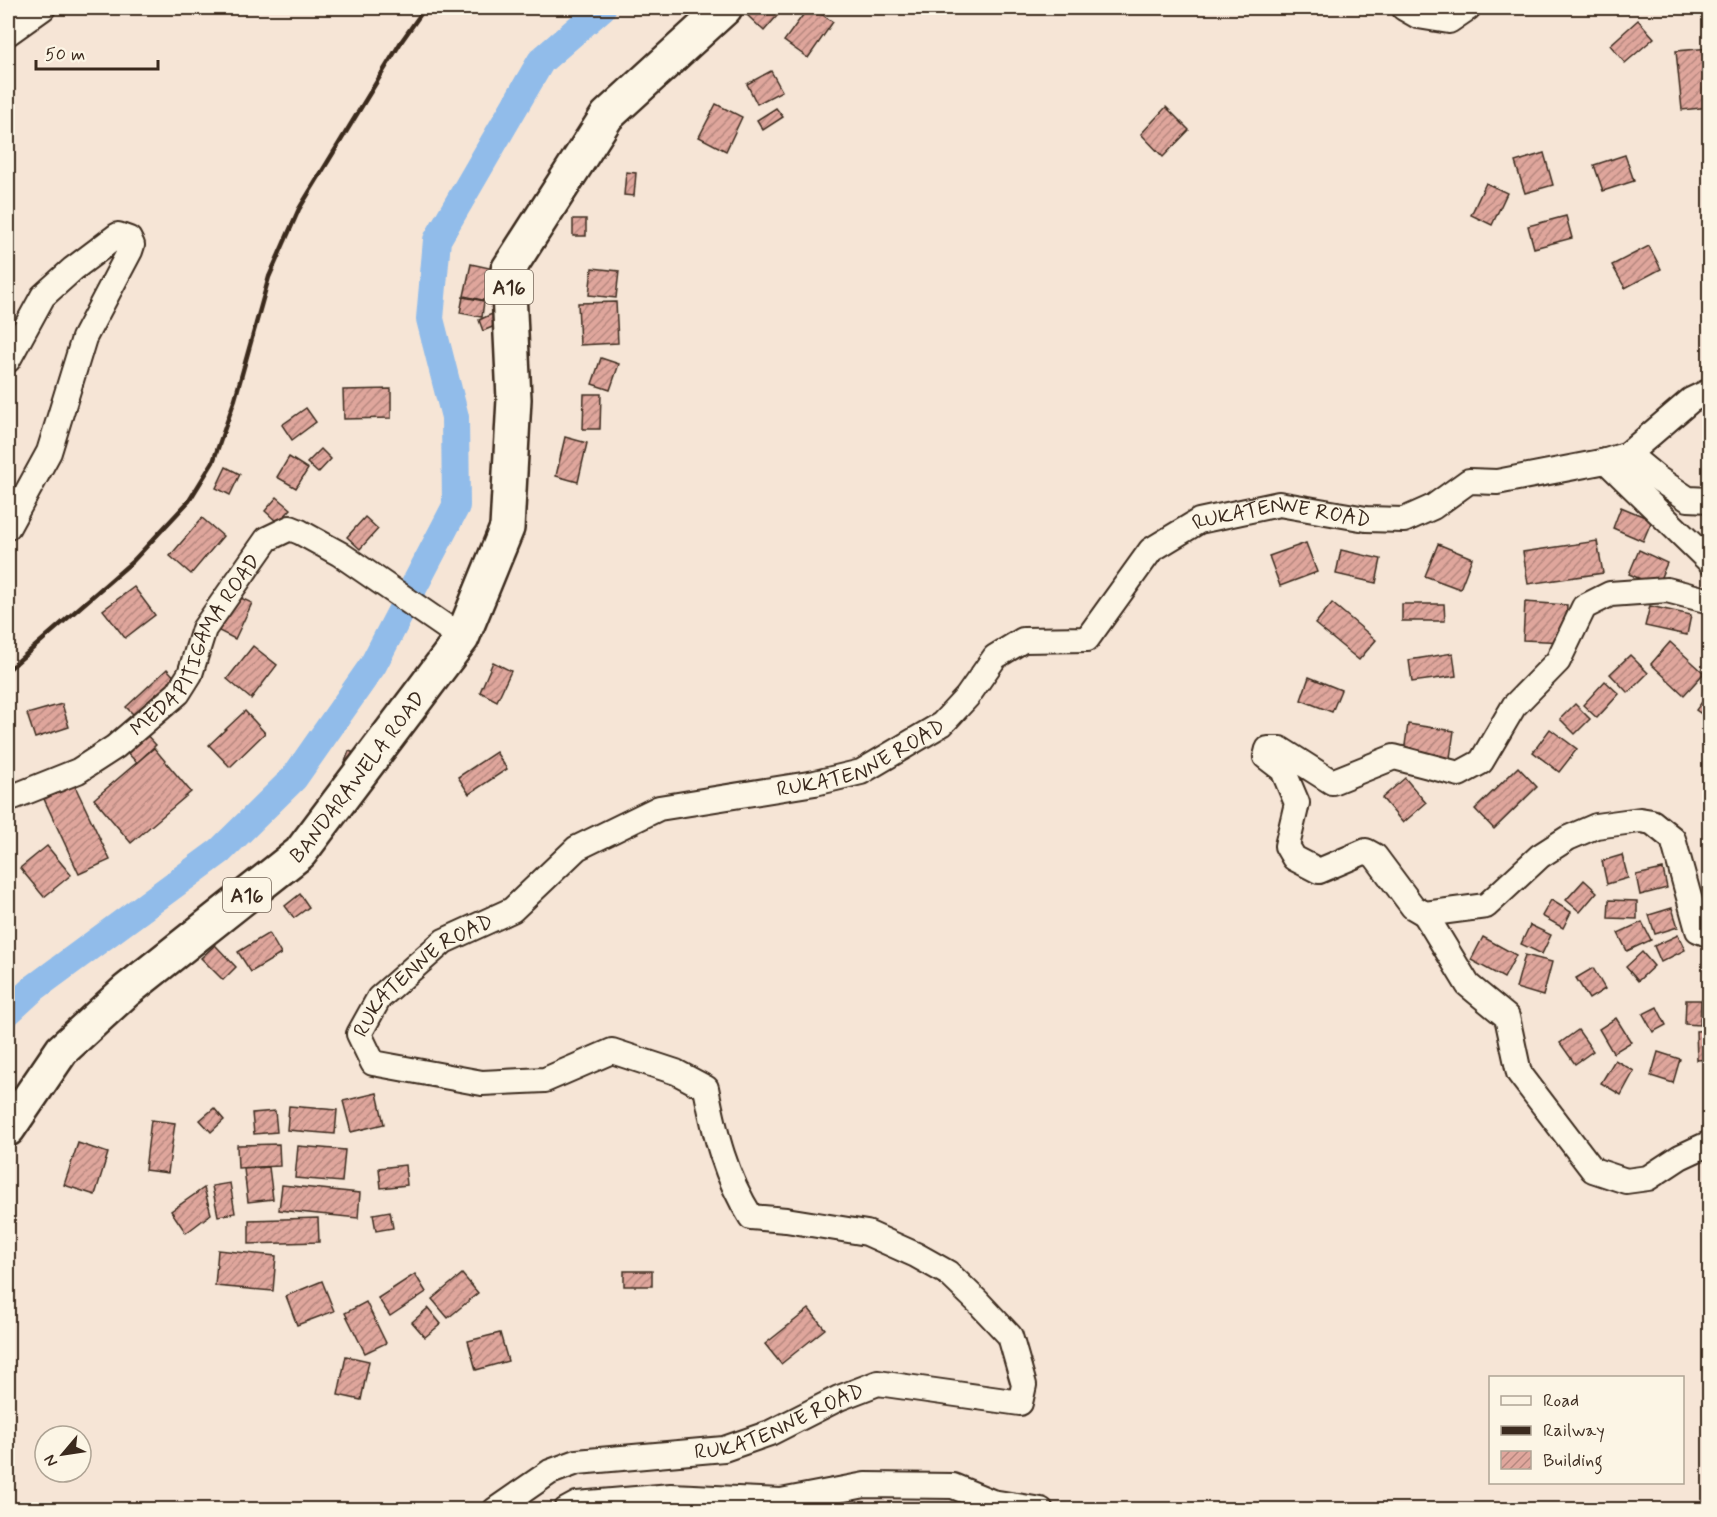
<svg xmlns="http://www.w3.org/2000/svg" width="1717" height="1517" viewBox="0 0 1717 1517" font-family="Mynerve,sans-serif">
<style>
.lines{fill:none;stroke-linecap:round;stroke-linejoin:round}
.river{stroke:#91bcea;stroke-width:28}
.building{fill:url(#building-hatch);stroke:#3b2a1e;stroke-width:1.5}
.minor-casing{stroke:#3b2a1e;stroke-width:28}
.highway-casing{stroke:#3b2a1e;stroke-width:38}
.minor{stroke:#fcf5e5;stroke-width:24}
.highway{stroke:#fcf5e5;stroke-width:33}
.rail{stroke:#3b2a1e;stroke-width:4.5}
.labels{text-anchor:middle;stroke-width:6;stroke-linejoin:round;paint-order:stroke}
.shield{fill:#fcf5e5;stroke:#75675a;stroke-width:1.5}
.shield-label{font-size:20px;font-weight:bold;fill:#3b2a1e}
.street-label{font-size:21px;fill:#3b2a1e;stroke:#fcf5e5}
</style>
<defs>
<pattern id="building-hatch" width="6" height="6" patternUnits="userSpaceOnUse" patternTransform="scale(1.5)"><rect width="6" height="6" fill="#dfa69c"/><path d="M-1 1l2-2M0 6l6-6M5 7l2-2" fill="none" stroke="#b6877f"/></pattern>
</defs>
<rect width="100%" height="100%" fill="#f6e5d6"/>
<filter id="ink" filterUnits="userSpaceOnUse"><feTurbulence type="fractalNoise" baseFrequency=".0167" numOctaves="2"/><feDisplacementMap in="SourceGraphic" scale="12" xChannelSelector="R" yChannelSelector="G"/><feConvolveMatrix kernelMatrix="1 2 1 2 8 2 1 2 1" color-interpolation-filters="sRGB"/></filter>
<g filter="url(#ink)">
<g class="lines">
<polyline class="river" points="8,1012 34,988 220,851 294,778 373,665 456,506 455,417 430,319 437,240 541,61 602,8"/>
</g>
<g class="building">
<polygon points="752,8 784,8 764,31 746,14"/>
<polygon points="808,8 812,8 833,22 808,58 784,41"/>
<polygon points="1638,20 1654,38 1625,63 1610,45"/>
<polygon points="1710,48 1710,107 1682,110 1676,51"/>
<polygon points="771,71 782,91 757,104 747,84"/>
<polygon points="716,104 742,117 726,151 699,137"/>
<polygon points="1166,107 1189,130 1163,157 1141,134"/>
<polygon points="776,108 783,117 763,130 757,120"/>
<polygon points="1707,120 1710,120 1710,167 1709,167"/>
<polygon points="1544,153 1553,185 1525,193 1515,162"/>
<polygon points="1625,155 1634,181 1603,191 1594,165"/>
<polygon points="626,172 636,173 634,196 624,195"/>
<polygon points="1486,183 1507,193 1492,225 1471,215"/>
<polygon points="1566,216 1572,238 1534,248 1528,226"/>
<rect x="573" y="219" width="13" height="17"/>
<polygon points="1649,246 1661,269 1625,288 1612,265"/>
<polygon points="471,264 494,269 487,301 464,296"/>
<polygon points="592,268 619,271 616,298 589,295"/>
<polygon points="463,297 484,301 482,317 460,313"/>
<polygon points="616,302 618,343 580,345 578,303"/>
<polygon points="492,314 497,325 483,331 479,320"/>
<polygon points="601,358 619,364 610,390 592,384"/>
<polygon points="391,389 391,418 344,419 343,390"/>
<polygon points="584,394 601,394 600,429 583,429"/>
<polygon points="306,408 316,422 292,440 282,425"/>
<polygon points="565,437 587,443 578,482 556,476"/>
<polygon points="321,449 331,459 318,473 307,463"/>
<polygon points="289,457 308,469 296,488 277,477"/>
<polygon points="226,467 240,474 230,495 216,488"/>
<polygon points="277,497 291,509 278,523 265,511"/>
<polygon points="1621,507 1652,520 1643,541 1613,528"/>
<polygon points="365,517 378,529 360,549 347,537"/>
<polygon points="202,518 223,536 191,574 170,556"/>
<polygon points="1597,541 1603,573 1528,584 1523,552"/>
<polygon points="1306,543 1317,572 1280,586 1269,556"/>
<polygon points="1438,544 1472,558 1460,589 1425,576"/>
<polygon points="1341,550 1381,559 1376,583 1336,574"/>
<polygon points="1639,550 1667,563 1657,586 1629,574"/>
<polygon points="134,587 155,615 125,638 103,610"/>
<polygon points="232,594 252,603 235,639 215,629"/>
<polygon points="1525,602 1567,605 1565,642 1523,640"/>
<polygon points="1332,603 1376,640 1359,660 1315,624"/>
<polygon points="1402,604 1444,604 1445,621 1402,621"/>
<polygon points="1650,606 1691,615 1687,635 1645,626"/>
<polygon points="1670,642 1704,673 1684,695 1651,664"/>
<polygon points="253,646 277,665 251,699 227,679"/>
<polygon points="1453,653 1456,676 1412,682 1409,660"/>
<polygon points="1630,655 1648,673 1628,693 1610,674"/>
<polygon points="493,662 511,671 497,701 480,692"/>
<polygon points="167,669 182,685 141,722 126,707"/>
<polygon points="1309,677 1341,690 1332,712 1301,700"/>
<polygon points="1605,681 1619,694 1597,718 1583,705"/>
<polygon points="1710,691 1710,720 1696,710"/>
<polygon points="62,704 69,727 35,738 27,714"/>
<polygon points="1575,704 1590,719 1575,734 1560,719"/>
<polygon points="245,711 265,733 230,767 209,745"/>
<polygon points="1408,724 1454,731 1450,758 1404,752"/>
<polygon points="1550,729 1577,749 1559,772 1533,752"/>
<polygon points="143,731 156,745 137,763 124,749"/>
<polygon points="154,748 191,792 131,843 94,799"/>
<polygon points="349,751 360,755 353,774 342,770"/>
<polygon points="496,752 507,769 469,794 458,777"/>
<polygon points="1518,767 1537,787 1494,829 1475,809"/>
<polygon points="1405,778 1426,803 1403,823 1382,798"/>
<polygon points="74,784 110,860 79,874 44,799"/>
<polygon points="47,846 71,875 44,897 20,868"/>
<polygon points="1622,855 1628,878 1607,884 1602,861"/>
<polygon points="1663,869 1667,888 1640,895 1636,875"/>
<polygon points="1584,880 1597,892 1580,912 1566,900"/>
<polygon points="300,894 309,907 294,918 285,906"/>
<polygon points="1551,900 1571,912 1563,928 1542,916"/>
<polygon points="1609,900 1637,901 1637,919 1608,918"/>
<polygon points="1672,908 1678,927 1655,934 1649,915"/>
<polygon points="1642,922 1651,940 1627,951 1618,933"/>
<polygon points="1530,925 1551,935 1542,954 1521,944"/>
<polygon points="269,933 281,954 251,972 238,952"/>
<polygon points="1678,935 1685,950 1661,962 1654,946"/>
<polygon points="1483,937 1516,955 1504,978 1471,960"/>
<polygon points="215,945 236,967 223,980 201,958"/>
<polygon points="1642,952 1654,966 1638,981 1626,967"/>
<polygon points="1525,955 1552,962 1543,996 1516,988"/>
<polygon points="1593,968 1605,989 1589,999 1576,978"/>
<polygon points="1686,1000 1701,1000 1700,1025 1685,1024"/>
<polygon points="1657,1007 1666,1025 1653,1032 1643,1014"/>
<polygon points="1616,1018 1631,1042 1613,1053 1599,1029"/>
<polygon points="1578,1030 1593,1051 1575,1064 1560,1043"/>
<polygon points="1710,1030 1710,1059 1697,1060 1696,1031"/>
<polygon points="1658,1052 1680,1059 1673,1083 1651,1076"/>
<polygon points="1615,1060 1634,1071 1621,1095 1601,1083"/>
<polygon points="377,1093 384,1124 351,1132 343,1101"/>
<polygon points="289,1106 337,1110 335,1134 287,1130"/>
<polygon points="214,1108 224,1120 211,1132 200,1120"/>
<polygon points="275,1111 277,1132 254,1134 252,1113"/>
<polygon points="151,1120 175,1123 168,1173 145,1170"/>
<polygon points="78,1143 108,1153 95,1195 64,1185"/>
<polygon points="279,1144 280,1166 238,1168 237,1145"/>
<polygon points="298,1146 345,1150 342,1182 295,1178"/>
<polygon points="405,1165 407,1185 381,1188 379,1168"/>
<polygon points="269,1167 273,1199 248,1202 244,1169"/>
<polygon points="230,1183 235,1213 218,1216 212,1186"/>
<polygon points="282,1185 360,1193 358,1218 279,1210"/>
<polygon points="204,1188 211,1214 186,1233 171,1211"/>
<polygon points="390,1211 393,1228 376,1231 373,1214"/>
<polygon points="318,1218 319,1242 249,1244 249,1220"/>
<polygon points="218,1250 276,1256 273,1291 215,1286"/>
<rect x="624" y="1271" width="28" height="15"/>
<polygon points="415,1274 426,1292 390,1316 378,1298"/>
<polygon points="462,1274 478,1293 448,1318 432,1299"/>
<polygon points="322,1281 334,1311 297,1325 286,1296"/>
<polygon points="366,1302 386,1343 365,1353 345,1313"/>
<polygon points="428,1308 441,1324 425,1337 412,1322"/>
<polygon points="809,1309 825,1329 781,1364 765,1344"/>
<polygon points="500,1333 508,1361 476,1370 468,1341"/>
<polygon points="346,1356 369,1361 361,1400 338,1395"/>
</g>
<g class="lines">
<g class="minor-casing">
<g id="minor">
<polyline points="1404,8 1418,16 1449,21 1468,8"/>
<polyline points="8,33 43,8"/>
<polyline points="8,360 43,296 73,269 118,235 129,239 132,245 130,251 84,338 49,452 8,527"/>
<polyline points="1628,454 1657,478 1688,499 1710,500"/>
<polyline points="1606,461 1710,562"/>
<polyline points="1710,601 1667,590 1610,594 1584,607 1558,661 1514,706 1481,762 1459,774 1394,757 1332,782 1280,749 1268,749 1266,757 1283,770 1297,803 1287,846 1294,858 1319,871 1366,851 1375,856 1413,907 1425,914 1486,906 1540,856 1568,838 1596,826 1640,820 1652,822 1673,839 1698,930 1710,935"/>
<path id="s1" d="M8,799l70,-28 37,-24 63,-54 12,-19 14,-45 63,-90 23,-11 10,4 40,22 122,84"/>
<polyline points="1425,914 1468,985 1507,1017 1519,1073 1593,1170 1626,1181 1648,1178 1680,1157 1710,1143"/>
<path id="s2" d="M495,1510l55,-38 27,-10 147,-13 46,-16 69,-35 39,-15 142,20 4,-18 -14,-49 -32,-34 -30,-29 -32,-18 -49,-22 -81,-13 -35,-3c-26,-41 -36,-83 -45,-129l-30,-16 -64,-21 -67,29 -63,3 -109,-20 -14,-29 20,-36 65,-57 68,-31 65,-62 82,-40 156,-25 46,-11 81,-48 25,-27 28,-40 28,-17 64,-1 64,-89 48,-29 80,-17 87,15 38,1 29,-13 36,-26 28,1 109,-21 22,-7 63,-54 19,-9"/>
<polyline points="566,1510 577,1504 671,1496 781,1501 865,1485 953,1486 992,1502 1041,1510"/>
</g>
</g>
<g class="highway-casing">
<g id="highway">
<path id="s3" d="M8,1129l54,-79 64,-59 174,-138 162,-215 45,-110 7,-129 -6,-129 99,-154 118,-108"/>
</g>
</g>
<use href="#minor" class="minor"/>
<use href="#highway" class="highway"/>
<polyline class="rail" points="8,670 133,561 189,501 213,462 235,399 269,277 299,209 401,42 425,8"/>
</g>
</g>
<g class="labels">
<g class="shield">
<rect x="485" y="270" width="48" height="34" rx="4.5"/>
<rect x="223" y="878" width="48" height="34" rx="4.5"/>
</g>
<g class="shield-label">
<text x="509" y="294">A16</text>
<text x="247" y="902">A16</text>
</g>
<g class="street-label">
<text dy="7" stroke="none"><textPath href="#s2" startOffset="2553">RUKATENNE ROAD</textPath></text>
<text dy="7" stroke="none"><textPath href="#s1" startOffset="252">MEDAPITIGAMA ROAD</textPath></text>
<text dy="7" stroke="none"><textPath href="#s2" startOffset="2031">RUKATENNE ROAD</textPath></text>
<text dy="7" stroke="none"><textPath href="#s3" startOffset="500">BANDARAWELA ROAD</textPath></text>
<text dy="7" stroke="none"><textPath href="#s2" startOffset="1527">RUKATENNE ROAD</textPath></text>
<text dy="7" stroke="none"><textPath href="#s2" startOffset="304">RUKATENNE ROAD</textPath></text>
</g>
</g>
<rect width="1717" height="1517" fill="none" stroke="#fcf5e5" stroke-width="30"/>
<rect x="15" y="15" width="1687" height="1487" fill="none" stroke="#3b2a1e" stroke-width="2" filter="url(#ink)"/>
<rect x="1489" y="1376" width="195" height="108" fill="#fcf5e5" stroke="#afa495" stroke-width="1.5"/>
<rect x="1501" y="1396" width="30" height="9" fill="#fcf5e5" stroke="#afa495" stroke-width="1.5"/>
<text x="1543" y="1406" font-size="18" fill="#3b2a1e">Road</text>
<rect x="1501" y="1426" width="30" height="9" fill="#3b2a1e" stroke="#afa495" stroke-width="1.5"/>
<text x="1543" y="1436" font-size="18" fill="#3b2a1e">Railway</text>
<rect x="1501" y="1451" width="30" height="18" fill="url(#building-hatch)" stroke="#afa495" stroke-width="1.5"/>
<text x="1543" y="1466" font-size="18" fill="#3b2a1e">Building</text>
<g transform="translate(63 1454) rotate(241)"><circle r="28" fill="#fcf5e5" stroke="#afa495" stroke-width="1.5"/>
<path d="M0-4.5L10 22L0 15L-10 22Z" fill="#3b2a1e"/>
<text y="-9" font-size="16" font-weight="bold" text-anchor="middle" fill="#3b2a1e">N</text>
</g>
<path d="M36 60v9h122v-9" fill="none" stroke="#3b2a1e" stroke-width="3"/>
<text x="45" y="60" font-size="18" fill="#3b2a1e" stroke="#fcf5e5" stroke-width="4.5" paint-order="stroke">50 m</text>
</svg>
